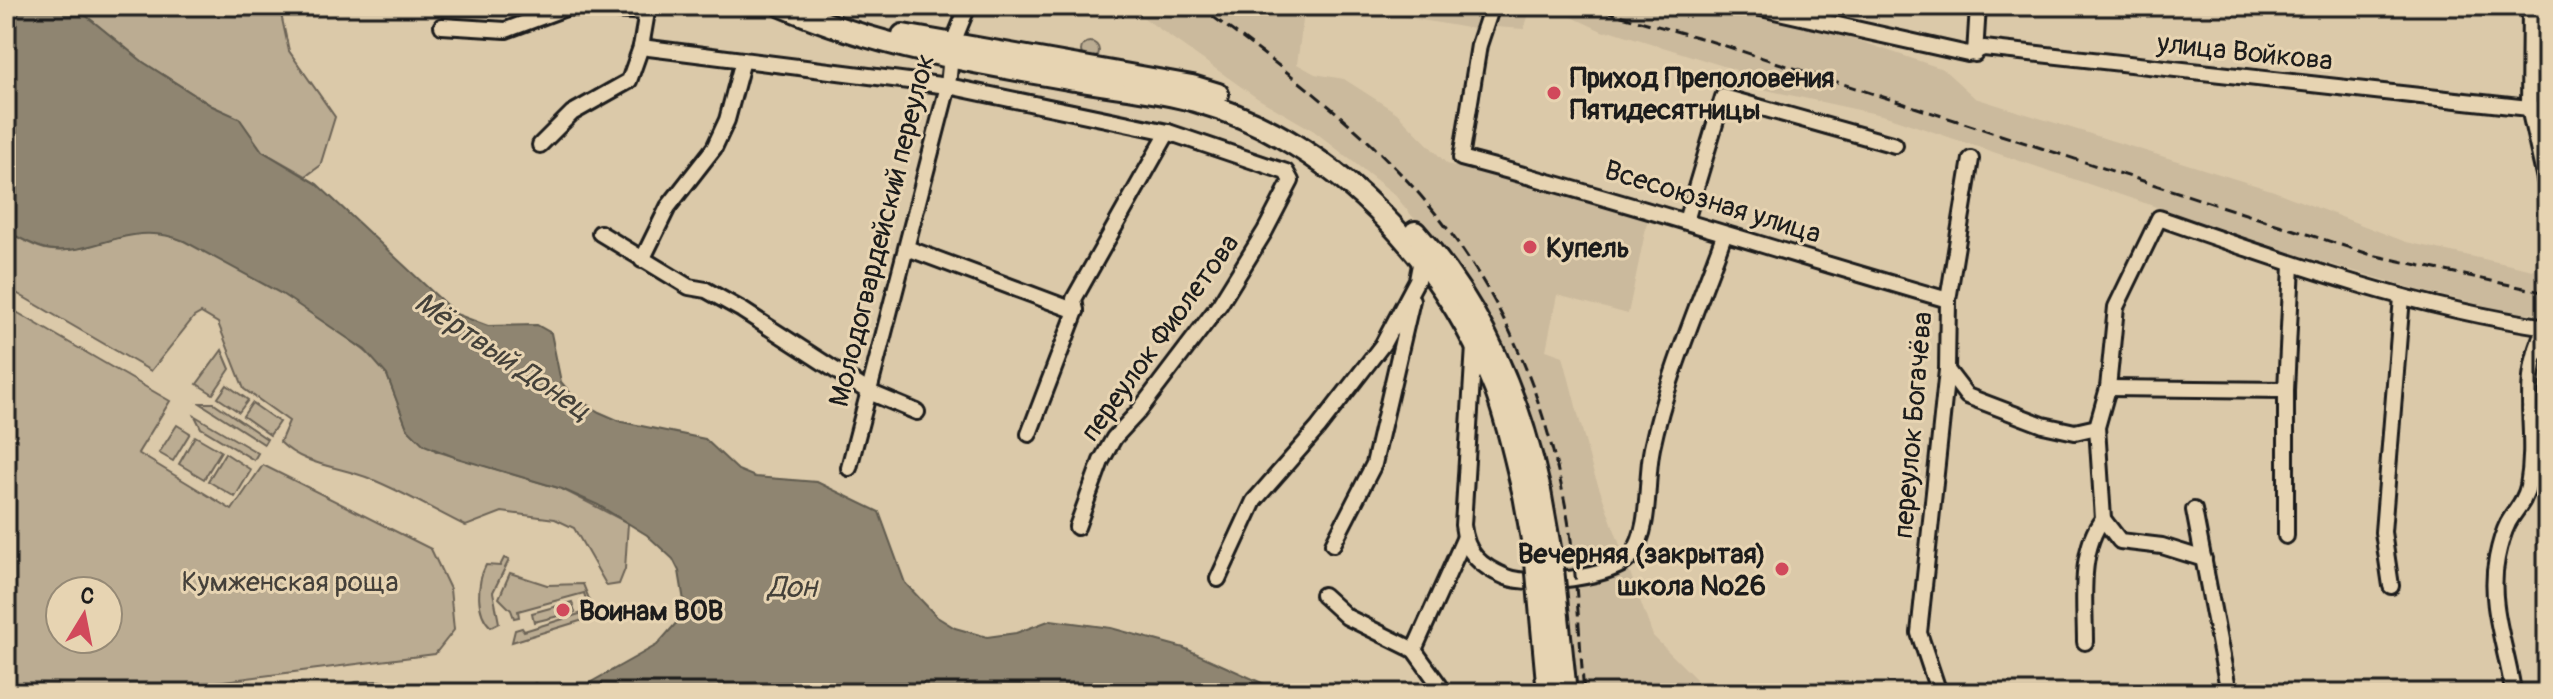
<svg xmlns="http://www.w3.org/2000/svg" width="2553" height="699" viewBox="0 0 2553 699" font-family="Pangolin,sans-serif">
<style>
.built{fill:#cbba9d}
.green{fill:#bbac92;stroke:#6c6457;stroke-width:2;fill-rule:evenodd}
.water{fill:#8f8571;stroke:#615b4f;stroke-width:2}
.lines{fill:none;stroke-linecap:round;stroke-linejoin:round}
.minor-casing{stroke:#1c1c1c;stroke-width:20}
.highway-casing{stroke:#1c1c1c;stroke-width:26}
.minor{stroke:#e7d4b2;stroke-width:14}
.highway{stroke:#e7d4b2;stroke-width:20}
.rail{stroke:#1c1c1c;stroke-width:3;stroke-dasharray:12 6;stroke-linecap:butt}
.highway-bridge-casing{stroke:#1c1c1c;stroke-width:26;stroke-linecap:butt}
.highway-bridge{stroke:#e7d4b2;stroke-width:20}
.poi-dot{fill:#d1495b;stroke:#e7d4b2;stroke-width:3}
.labels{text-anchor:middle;stroke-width:6;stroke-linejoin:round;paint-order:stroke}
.street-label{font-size:28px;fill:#1c1c1c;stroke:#e7d4b2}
.poi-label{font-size:28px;font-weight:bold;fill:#1c1c1c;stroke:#e7d4b2;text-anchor:start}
.park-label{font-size:28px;fill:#44403a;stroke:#e7d4b2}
.water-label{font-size:30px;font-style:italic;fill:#44413a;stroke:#e7d4b2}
</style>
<rect width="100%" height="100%" fill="#dbc9a9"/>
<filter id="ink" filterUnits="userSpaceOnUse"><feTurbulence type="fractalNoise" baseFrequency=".0125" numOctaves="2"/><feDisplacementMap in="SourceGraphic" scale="16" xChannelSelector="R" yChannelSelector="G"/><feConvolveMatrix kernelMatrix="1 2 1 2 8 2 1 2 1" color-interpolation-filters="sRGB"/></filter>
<g filter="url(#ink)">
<g class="built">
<polygon points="1127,6 1305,6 1297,64 1315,74 1344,79 1397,113 1447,164 1648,218 1628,314 1557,295 1546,350 1563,356 1592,468 1653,636 1696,679 1693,693 1577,693 1567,573 1548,488 1430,238 1394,194 1314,131 1257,98"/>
<polygon points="1401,6 1756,6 1943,69 1975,98 2274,191 2406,242 2547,273 2547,314 2516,313 2419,290 2296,254 1886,116 1734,83 1736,70 1612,31 1604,32 1570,16 1529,14 1524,29 1495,27 1485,31 1399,16"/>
</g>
<g class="green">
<polygon points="74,6 247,6 281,14 289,51 335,117 320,166 306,176 262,151 239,119 212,106 143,62"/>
<circle cx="1090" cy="51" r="9"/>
<path d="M6,231c12,6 26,15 39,18 36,8 73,-19 109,-16 48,3 185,94 223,128l10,14 20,53 29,23 126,38 66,34 -3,46 -6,15 -12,2 -33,-58 -19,-9 -53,-7 -36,14c-32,-16 -63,-34 -95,-47 -32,-13 -67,-13 -91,-37l9,-21 -45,-32 -26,-66 -17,-10 -7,4 -43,54 -145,-84z"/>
<path d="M6,306l164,95 -32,52 94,57 31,-45 168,84 19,40 4,41 -19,24 -251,32 -9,7h-169zM60,591h48v48h-48z"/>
<polygon points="222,350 230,369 213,394 197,384"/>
<polygon points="227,385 248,400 239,412 218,398"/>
<polygon points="200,403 214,403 267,439 264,444"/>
<polygon points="252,403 279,422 270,435 243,416"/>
<polygon points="195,416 258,453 254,460 201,428"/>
<polygon points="177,425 190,433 173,461 159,453"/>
<polygon points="195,436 221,451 204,479 179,464"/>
<polygon points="225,453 251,470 235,497 208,481"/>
<path d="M504,558l5,2 -16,32 6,31 -8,4c-16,-14 -14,-45 -5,-62l14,1z"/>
<polygon points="510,573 547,585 583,584 596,616 512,642 515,630 522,628 524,631 589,611 584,593 518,611 519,617 514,618 511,610 499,598"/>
<polygon points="572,602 575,612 534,622 532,613"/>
</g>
<g class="water">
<path d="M6,6h68l69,56 69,44 27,12 23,33 55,33 139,130 32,12 49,-1 14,8 10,49 12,14 26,16 23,10 83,17 33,31 17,7 62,5 62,30 26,71 32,34 18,11 32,9 29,-4 35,-13 60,8 73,20 100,45h-767l18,-10 17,8h23l82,-46 21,-24 6,-20 -5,-30 -6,-12 -26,-24 -49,-30 -36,-16 -105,-31 -33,-13 -17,-17 -20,-53 -22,-25 -83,-56 -98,-53c-56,-23 -90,17 -137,8 -14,-3 -28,-12 -41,-18z"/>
<polygon points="379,681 425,690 474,684 499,693 321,693 356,682"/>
</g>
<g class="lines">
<g class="minor-casing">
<g id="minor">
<path d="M1492,6l-13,39 -18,113c164,43 324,95 487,142"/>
<polyline points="1752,6 1968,54 1984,48 2547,110"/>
<polyline points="2530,6 2529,108 2547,188"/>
<polyline points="442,26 506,30 568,7 647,12"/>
<polyline points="641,47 948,86 1168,132 1286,172 1291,181 1265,231 1220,304 1138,412 1114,438 1101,461 1077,527"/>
<polyline points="1975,54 1978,6"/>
<polyline points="540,145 572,113 629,81 641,47 648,6"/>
<polyline points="1686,221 1723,97 1895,145"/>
<polyline points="600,233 689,287 706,290 742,310 869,392 917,412"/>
<polyline points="907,248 1076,311"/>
<polyline points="642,260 668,207 714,148 727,120 743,60"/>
<path d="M1474,346l-11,179c3,29 17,41 43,52 24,10 111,1 126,-22 20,-29 13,-73 20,-107 15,-72 47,-143 72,-213"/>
<polyline points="1947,370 1967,396 2043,425 2075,432 2097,427"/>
<polyline points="2108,388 2286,390"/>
<polyline points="1029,434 1076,311 1074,299 1168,132"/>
<polyline points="849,468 948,86 952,45 968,6"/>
<polyline points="2194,510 2229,693"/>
<polyline points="2103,519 2120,541 2162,546 2204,559"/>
<polyline points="2286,536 2286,390 2292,265"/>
<polyline points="1333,544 1374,464 1412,300"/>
<polyline points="1218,579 1254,501 1318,428 1383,344 1417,280 1421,259"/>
<polyline points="2391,586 2383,532 2402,297"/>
<polyline points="1323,595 1347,617 1414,650 1445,693"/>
<path d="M2085,642c0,-38 -7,-92 18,-123l-6,-92 11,-39 8,-81 43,-89c126,44 255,90 388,109"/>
<polyline points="1414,650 1464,539"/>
<path d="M2512,685c-7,-41 -24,-84 -15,-127 2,-10 6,-25 11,-35 7,-13 17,-21 20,-37 11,-61 -12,-100 19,-163"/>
<polyline points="1939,693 1919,633 1947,370 1948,300 1971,159"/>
</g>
</g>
<g class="highway-casing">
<g id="highway">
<path d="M782,6c95,41 192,57 293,74 39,7 81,10 120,21 138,39 248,156 300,288 13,34 20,70 29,106"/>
<polyline points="903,35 1192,86 1218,94"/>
<path d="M1415,232c67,74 104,163 125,259"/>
</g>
</g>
<use href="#minor" class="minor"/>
<use href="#highway" class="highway"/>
<g class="rail">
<path d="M1198,6c190,136 312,244 364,483 15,66 16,136 22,204"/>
<polyline points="1586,6 1704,39 2372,255 2547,293"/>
</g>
<g class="highway-bridge-casing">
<g id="highway-bridge">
<polyline points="1540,491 1552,559 1566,693"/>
<polyline points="1524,495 1536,562 1548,693"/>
</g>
</g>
<use href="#highway-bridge" class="highway-bridge"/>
</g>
</g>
<g class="poi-dot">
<circle cx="1554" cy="93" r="8"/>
<circle cx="1530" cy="247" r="8"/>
<circle cx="1782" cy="569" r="8"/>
<circle cx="563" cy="610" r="8"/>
</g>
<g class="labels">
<g class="street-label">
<text transform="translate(2245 51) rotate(6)" y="10">улица Войкова</text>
<text transform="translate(1713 201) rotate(17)" y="10">Всесоюзная улица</text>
<text transform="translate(881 230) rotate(-76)" y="10">Молодогвардейский переулок</text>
<text transform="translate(1159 337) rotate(-54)" y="10">переулок Фиолетова</text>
<text transform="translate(1912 425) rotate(-85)" y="10">переулок Богачёва</text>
</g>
<g class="poi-label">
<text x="1570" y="87">Приход Преполовения<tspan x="1570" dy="32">Пятидесятницы</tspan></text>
<text x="1546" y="257">Купель</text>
<text x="1766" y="563" text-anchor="end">Вечерняя (закрытая)<tspan x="1766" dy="32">школа №26</tspan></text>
<text x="579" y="620">Воинам ВОВ</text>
</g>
<g class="park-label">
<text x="290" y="591">Кумженская роща</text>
</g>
<g class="water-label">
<text transform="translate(503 356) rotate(34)" y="10">Мёртвый Донец</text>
<text x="792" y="597">Дон</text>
</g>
</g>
<rect width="2553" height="699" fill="none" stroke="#e7d4b2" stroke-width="32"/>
<rect x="16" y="16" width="2521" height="667" fill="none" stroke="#1c1c1c" stroke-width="3" filter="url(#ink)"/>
<g transform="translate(84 615) rotate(10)"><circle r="38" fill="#e7d4b2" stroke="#968a76" stroke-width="2"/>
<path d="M0-6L14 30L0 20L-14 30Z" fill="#d1495b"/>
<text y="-12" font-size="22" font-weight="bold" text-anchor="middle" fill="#1c1c1c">С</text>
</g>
</svg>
